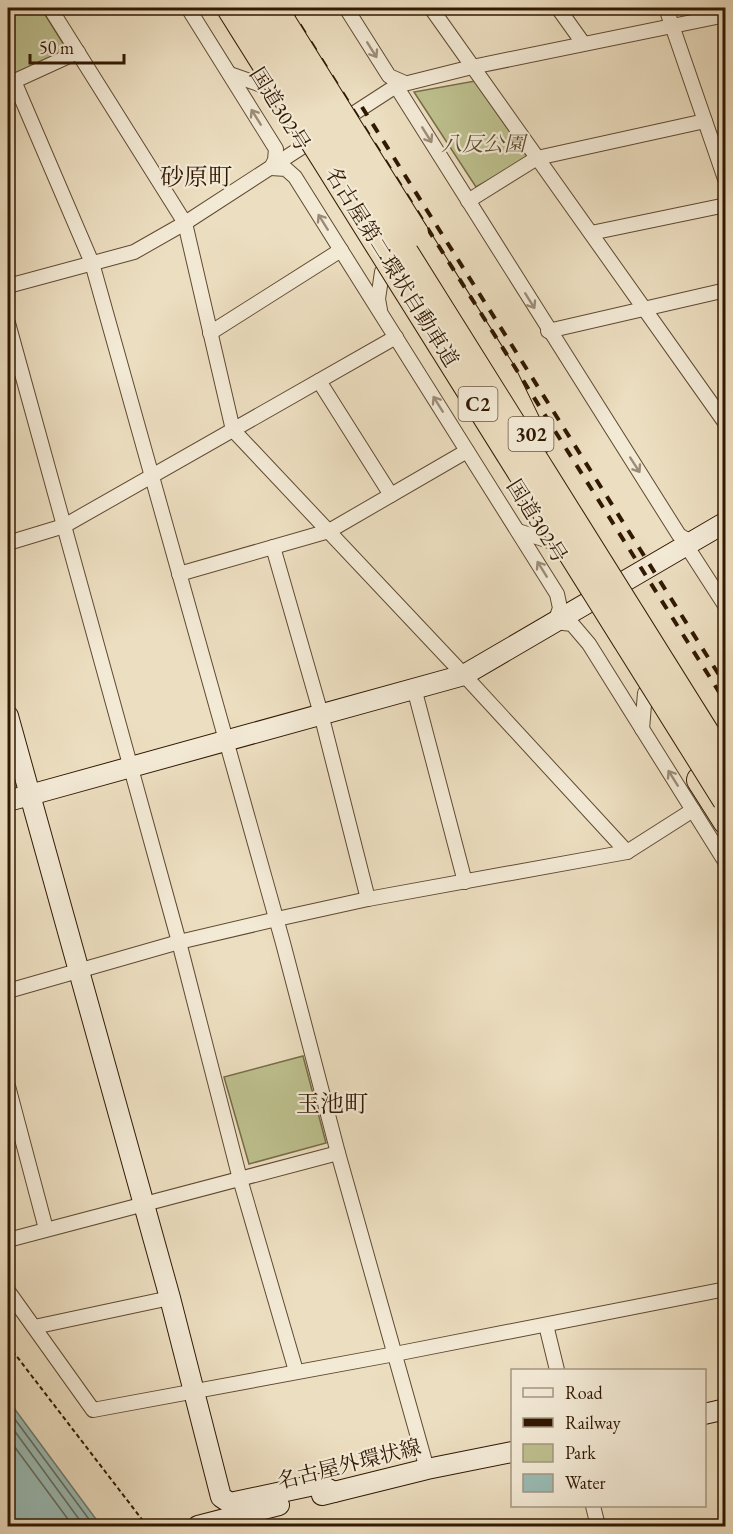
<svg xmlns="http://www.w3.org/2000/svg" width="733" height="1534" viewBox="0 0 733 1534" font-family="'EB Garamond','Noto Serif JP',serif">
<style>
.green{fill:#bdc08e;stroke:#776c48;stroke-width:1.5}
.water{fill:#99bcb6;stroke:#6f7a6e;stroke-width:1.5}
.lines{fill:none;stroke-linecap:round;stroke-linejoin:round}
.shore{stroke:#656a5c;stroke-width:1.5}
.street-casing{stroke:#604a32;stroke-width:16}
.secondary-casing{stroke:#311802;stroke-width:22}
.highway-casing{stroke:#311802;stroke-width:28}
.path{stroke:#311802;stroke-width:2;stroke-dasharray:4.5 3;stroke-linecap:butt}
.street{stroke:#f3ead6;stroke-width:14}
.secondary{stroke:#f3ead6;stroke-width:20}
.highway{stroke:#ecdec0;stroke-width:26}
.rail{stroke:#311802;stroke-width:4;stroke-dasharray:10 10;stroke-linecap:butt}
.highway-bridge-casing{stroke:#311802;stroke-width:28;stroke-linecap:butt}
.highway-bridge{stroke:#ecdec0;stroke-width:26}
.oneway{stroke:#9c8c77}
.labels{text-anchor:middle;stroke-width:4.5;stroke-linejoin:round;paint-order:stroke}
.shield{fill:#f3ead6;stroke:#6b5742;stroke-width:1.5}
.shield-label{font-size:20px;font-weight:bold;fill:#311802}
.street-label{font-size:21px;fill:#311802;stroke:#f3ead6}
.park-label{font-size:21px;font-style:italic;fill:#5b4a2c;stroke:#f3ead6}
.quarter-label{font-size:24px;fill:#311802;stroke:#f3ead6}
</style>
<rect width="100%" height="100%" fill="#ecdec0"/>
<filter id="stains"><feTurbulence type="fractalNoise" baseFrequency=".00333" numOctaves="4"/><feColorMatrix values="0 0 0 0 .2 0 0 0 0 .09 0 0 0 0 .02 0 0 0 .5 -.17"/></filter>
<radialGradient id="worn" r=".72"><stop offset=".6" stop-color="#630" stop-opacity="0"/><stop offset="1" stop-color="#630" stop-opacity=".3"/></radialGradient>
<g class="green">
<polygon points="8,8 41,8 66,48 64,54 8,77"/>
<polygon points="475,81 528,158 476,187 414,92"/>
<polygon points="303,1056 326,1143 249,1164 224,1077"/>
</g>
<polygon class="water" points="8,1400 101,1526 11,1526 8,1521"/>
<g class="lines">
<g class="shore">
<polyline points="8,1410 94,1526"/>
<polyline points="8,1422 84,1526"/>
<polyline points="8,1438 73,1526"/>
</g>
<g class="street-casing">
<g id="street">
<polyline points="50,8 185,223 233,430 464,675 627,852"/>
<polyline points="188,8 276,149 275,160 271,168"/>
<polyline points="346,8 389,76 405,83"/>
<polyline points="431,8 726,424"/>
<polyline points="558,8 583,43"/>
<polyline points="666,8 726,182"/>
<polyline points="230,74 267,87"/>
<polyline points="14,81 92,263 283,943 338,1153 427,1469"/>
<polyline points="8,84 78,52"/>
<polyline points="396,86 679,535 687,540 697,539"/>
<polyline points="339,123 396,86 472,67 726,15"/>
<polyline points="271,168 286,169 295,177 557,594 560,608 555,622 572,624 589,644 726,863"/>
<polyline points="468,201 537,158 705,121"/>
<polyline points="591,233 726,205"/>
<polyline points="8,286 134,252 185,223 316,138"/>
<polyline points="380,310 378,299 382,272"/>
<polyline points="8,323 179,942 240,1179 296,1371"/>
<polyline points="548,331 726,290"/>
<polyline points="210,333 341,250"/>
<polyline points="319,381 391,495"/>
<polyline points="518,531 549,541"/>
<polyline points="8,543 64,526 396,337"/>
<polyline points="686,545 726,607"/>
<polyline points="273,547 321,714 368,899"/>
<polyline points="179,574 329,531 467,451"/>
<polyline points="414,688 465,882"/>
<polyline points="642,729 645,693"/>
<polyline points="8,991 179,942 277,919 368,899 627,852 693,810"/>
<polyline points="8,1086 46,1229"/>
<polyline points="8,1240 338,1153"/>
<polyline points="8,1291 93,1410 395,1354 726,1289"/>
<polyline points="546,1325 557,1370"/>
<polyline points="34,1327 170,1298"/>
<polyline points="593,1506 598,1526"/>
</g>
</g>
<g class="secondary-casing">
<g id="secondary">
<polyline points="8,716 170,1298 221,1497 230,1503 319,1484 334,1492"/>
<polyline points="8,801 464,675 726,522"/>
<polyline points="704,1414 726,1409"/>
<polyline points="322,1495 427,1469 512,1452"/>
<polyline points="198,1526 279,1505"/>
</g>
</g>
<g class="highway-casing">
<g id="highway">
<polyline points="415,233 503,373 537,443"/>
<polyline points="700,780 726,821"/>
</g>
</g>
<polyline class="path" points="8,1345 147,1526"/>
<use href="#street" class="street"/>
<use href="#secondary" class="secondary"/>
<use href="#highway" class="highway"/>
<g class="rail">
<polyline points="289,8 726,703"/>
<polyline points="362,107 726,686"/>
</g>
<g class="highway-bridge-casing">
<g id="highway-bridge">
<polyline points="230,8 726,800"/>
<polyline points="252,8 726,765"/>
<polyline points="274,8 415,233"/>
</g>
</g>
<use href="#highway-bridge" class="highway-bridge"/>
</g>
<defs><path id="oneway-shaft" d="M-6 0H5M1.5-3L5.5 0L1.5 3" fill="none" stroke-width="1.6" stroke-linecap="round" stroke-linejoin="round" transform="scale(1.5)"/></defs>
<g class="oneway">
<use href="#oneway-shaft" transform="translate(372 50) rotate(58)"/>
<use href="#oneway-shaft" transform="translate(256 117) rotate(-122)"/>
<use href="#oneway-shaft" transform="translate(427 135) rotate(58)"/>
<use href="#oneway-shaft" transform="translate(323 222) rotate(-122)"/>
<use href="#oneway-shaft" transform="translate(530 301) rotate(58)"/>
<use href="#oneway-shaft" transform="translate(438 404) rotate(-122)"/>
<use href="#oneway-shaft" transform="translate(635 465) rotate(57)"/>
<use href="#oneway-shaft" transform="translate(542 569) rotate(-122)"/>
<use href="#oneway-shaft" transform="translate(673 778) rotate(-122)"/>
</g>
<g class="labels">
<g class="shield">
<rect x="458.5" y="387" width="39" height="34" rx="4.5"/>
<rect x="508.5" y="417" width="45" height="34" rx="4.5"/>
</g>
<g class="shield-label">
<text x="478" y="411">C2</text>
<text x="531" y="441">302</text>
</g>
<g class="street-label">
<text transform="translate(280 109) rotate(58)" y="7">国道302号</text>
<text transform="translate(392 267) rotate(58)" y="7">名古屋第二環状自動車道</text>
<text transform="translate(537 521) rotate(58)" y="7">国道302号</text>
<text transform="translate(349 1464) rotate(-14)" y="7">名古屋外環状線</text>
</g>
<g class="park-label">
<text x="483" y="151">八反公園</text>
</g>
<g class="quarter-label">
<text x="196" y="185">砂原町</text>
<text x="332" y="1112">玉池町</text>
</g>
</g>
<rect width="733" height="1534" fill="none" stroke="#ecdec0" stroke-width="30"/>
<rect x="9" y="9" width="715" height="1516" fill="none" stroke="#311802" stroke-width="3"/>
<rect x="15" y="15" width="703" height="1504" fill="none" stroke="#311802" stroke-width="1.5"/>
<rect x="511" y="1369" width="195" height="138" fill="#f3ead6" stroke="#a59681" stroke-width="1.5"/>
<rect x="523" y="1388" width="30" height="9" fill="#f3ead6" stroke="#a59681" stroke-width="1.5"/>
<text x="565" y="1399" font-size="18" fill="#311802">Road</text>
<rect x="523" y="1418" width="30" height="9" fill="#311802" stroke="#a59681" stroke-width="1.5"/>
<text x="565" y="1429" font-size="18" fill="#311802">Railway</text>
<rect x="523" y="1444" width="30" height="18" fill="#bdc08e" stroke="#a59681" stroke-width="1.5"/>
<text x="565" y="1459" font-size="18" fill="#311802">Park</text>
<rect x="523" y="1474" width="30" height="18" fill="#99bcb6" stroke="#a59681" stroke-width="1.5"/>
<text x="565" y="1489" font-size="18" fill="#311802">Water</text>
<path d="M30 54v9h94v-9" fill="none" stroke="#311802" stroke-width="3"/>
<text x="39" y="54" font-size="18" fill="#311802" stroke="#f3ead6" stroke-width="4.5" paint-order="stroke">50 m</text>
<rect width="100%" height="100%" filter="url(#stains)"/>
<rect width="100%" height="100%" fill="url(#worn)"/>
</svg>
